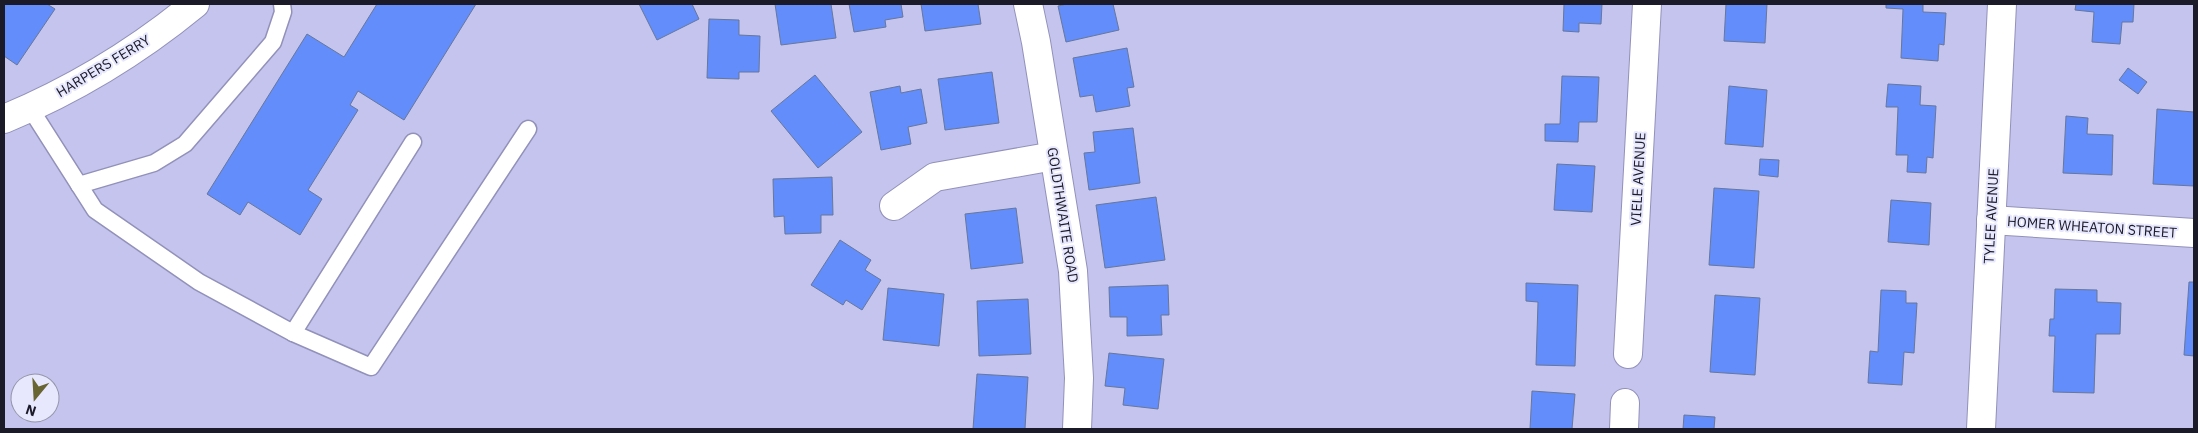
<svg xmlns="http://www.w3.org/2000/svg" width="2198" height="433" viewBox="0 0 2198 433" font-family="'IBM Plex Sans',sans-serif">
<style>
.building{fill:#628dfa;stroke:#67779b}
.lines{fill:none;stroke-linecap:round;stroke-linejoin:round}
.lane-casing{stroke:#9191b9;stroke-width:19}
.street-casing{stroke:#9191b9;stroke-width:30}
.lane{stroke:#fff;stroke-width:16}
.street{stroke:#fff;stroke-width:28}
.labels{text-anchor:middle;stroke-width:4;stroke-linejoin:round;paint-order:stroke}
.street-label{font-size:14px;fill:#1b1a29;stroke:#e7e7fd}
</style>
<rect width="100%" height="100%" fill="#c5c4ef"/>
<g class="building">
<polygon points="4,4 47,4 55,9 17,65 4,56"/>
<polygon points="377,4 476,4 404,120 358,91 350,105 358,110 308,190 322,199 300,235 248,202 240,215 207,194 307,34 344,57"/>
<polygon points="639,4 692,4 699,19 657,40"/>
<polygon points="775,4 831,4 836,38 781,45"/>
<polygon points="849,4 901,4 903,17 885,20 886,27 854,32"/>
<polygon points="921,4 978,4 981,24 925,31"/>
<polygon points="1067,4 1113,4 1119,30 1066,42 1058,6"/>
<polygon points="1564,4 1602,4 1601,24 1579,23 1579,32 1563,31"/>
<polygon points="1726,4 1767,4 1765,43 1724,41"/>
<polygon points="1886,4 1923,4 1923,12 1946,13 1944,45 1939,44 1938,61 1901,58 1903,9 1886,8"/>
<polygon points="2076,4 2134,4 2133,22 2122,22 2120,44 2092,42 2094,12 2075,10"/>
<polygon points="709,19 739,20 739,35 760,36 759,72 739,72 739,79 707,78"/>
<polygon points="1127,48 1134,87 1127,88 1130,106 1096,112 1093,95 1080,97 1073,58"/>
<polygon points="2128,68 2147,82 2138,94 2119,80"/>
<polygon points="992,72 999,123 945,130 938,79"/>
<polygon points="815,75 862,132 818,168 771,111"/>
<polygon points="1562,76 1599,77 1597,122 1579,122 1578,142 1545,141 1545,124 1560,124"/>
<polygon points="1888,84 1921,86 1920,105 1936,106 1933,158 1927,157 1926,173 1907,172 1908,155 1896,155 1898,107 1886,107"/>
<polygon points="900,86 901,93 921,89 927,123 908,127 911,144 881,150 870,92"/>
<polygon points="1729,86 1767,90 1763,147 1725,144"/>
<polygon points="2157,109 2194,112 2194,186 2153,184"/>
<polygon points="2066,116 2088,118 2087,134 2113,135 2112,175 2063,173"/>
<polygon points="1133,128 1140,183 1089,190 1084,153 1095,152 1093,132"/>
<polygon points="1760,159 1779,160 1778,177 1759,175"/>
<polygon points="1557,164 1595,166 1592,212 1554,210"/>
<polygon points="832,177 833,215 821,215 821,233 785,234 784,216 774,217 773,179"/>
<polygon points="1714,188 1759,191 1754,268 1709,265"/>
<polygon points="1156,197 1165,260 1105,268 1096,205"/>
<polygon points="1891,200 1931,203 1929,245 1888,242"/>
<polygon points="1016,208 1023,263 971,269 965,214"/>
<polygon points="840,240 871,260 865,270 881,280 862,310 846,300 843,305 811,285"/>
<polygon points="2189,282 2194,282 2194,356 2184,355"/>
<polygon points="1526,283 1578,285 1575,366 1536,365 1538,302 1526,301"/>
<polygon points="1168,285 1169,315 1161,315 1162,335 1127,336 1127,317 1110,317 1109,287"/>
<polygon points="888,288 944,294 939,346 883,340"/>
<polygon points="2055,289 2097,290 2097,302 2121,303 2120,334 2096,334 2094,393 2053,392 2055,336 2049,336 2050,319 2054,319"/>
<polygon points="1881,290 1906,291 1906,303 1917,303 1914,353 1904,352 1902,385 1868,383 1870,351 1878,352"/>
<polygon points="1715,295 1760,298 1755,375 1710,372"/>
<polygon points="1028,299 1031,354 979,356 977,301"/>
<polygon points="1109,353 1164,359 1158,409 1123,405 1125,388 1105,386"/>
<polygon points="977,374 1028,377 1025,429 973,429"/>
<polygon points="1532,391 1575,394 1572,429 1530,429"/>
<polygon points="1684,415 1715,417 1714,429 1683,429"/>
</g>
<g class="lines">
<g class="lane-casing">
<g id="lane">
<polyline points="30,108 95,210 199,282 293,333 371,367 528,129"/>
<polyline points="79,185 154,163 185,144 273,42 283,12 282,4"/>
<polyline points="293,333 413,142"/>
</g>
</g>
<g class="street-casing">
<g id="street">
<polyline points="1028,4 1036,42 1073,271 1079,378 1077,429"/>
<path d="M4,119c68,-28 135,-69 191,-115"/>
<polyline points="894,206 935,177 1054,156"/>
<polyline points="1991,220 2194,233"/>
<polyline points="1628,354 1647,4"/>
<polyline points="1624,429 1625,403"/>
<polyline points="1981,429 2002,4"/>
</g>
</g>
<use href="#lane" class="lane"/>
<use href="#street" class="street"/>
</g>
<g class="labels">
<g class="street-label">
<text transform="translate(103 66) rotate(-31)" y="5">HARPERS FERRY</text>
<text transform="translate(1638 179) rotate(-87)" y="5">VIELE AVENUE</text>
<text transform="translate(1063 215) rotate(81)" y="5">GOLDTHWAITE ROAD</text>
<text transform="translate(1991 216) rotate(-87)" y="5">TYLEE AVENUE</text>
<text transform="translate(2092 227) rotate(4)" y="5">HOMER WHEATON STREET</text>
</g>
</g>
<rect width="2198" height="433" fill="none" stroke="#1b1a29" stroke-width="10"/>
<g transform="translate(35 398) rotate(198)"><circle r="24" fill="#e7e7fd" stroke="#9595a8"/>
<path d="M0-4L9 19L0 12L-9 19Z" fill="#686532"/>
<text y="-8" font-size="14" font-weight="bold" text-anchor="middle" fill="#1b1a29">N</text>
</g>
</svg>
